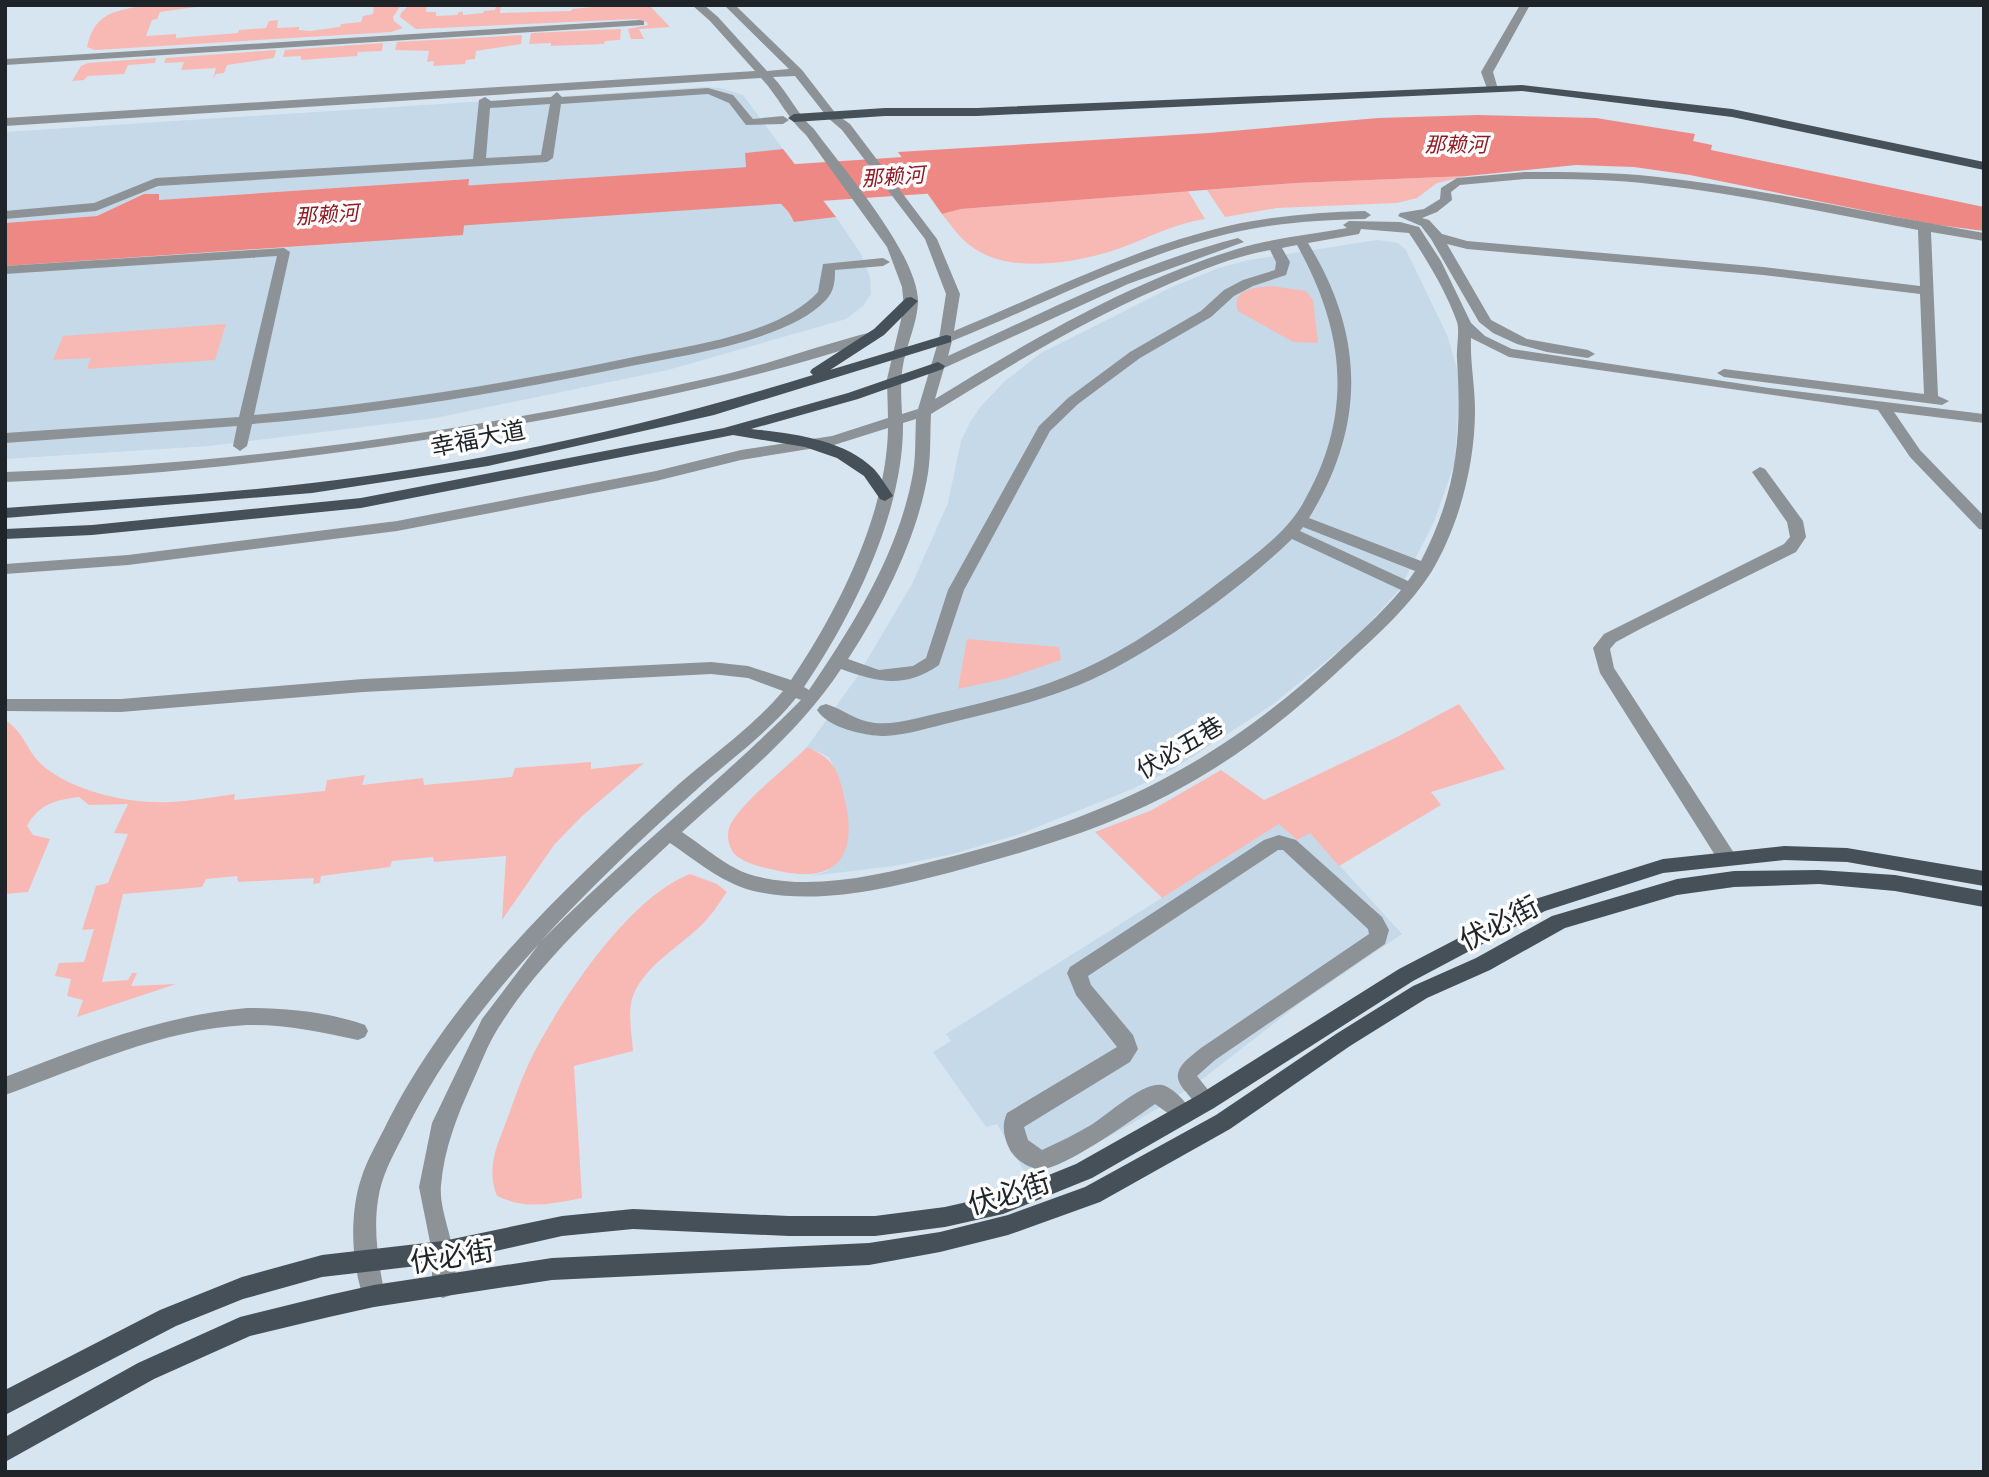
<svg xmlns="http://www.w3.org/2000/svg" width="1989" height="1477" viewBox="0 0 1989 1477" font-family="'Exo 2','Noto Sans SC',sans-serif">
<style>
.built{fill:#c5d9e9}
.green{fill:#f8b9b5}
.water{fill:#ed8884}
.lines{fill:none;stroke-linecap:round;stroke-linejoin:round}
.river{fill:#ed8884;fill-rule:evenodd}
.minor{fill:#8c9296;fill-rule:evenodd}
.major{fill:#465058;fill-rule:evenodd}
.labels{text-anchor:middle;stroke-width:7;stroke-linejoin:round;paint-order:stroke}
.far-water-label{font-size:21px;font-style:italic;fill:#911922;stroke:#fff}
.street-label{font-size:24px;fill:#1e2428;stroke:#fff}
.near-street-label{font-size:28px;fill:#1e2428;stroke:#fff}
</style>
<rect width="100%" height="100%" fill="#d7e5f0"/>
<g class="built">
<polygon points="705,87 721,88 743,95 783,149 745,153 747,185 760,189 782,204 794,222 836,217 861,254 870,277 871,294 863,306 846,319 668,370 435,418 209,446 5,459 5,266 351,243 468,179 158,200 159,194 144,194 97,216 5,223 5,132"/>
<polygon points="1377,240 1398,243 1406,250 1447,335 1460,378 1455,462 1434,522 1399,590 1358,635 1272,705 1175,768 1132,789 1020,834 953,854 894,866 810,876 828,871 845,799 839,777 829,757 807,747 857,677 912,584 948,503 961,441 970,422 982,405 1005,381 1041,353 1172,287 1219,268 1249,260"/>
<polygon points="1279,824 1310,833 1402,934 1299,1004 1205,1077 1167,1103 1103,1140 1056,1162 1025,1173 997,1124 986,1127 933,1052 951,1041 946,1034"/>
</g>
<g class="green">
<path d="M147,5h63l-50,7 -3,7 -5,1 -6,16 30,-2v4l62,-5 1,-3 27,-2 3,-7 9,-1 -1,8 22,-1v3l11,1 30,-4 1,-3 20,-2 2,-6 10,-2 1,-9h27l-8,12 1,4 9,7 -12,4 -296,18 -8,-3c8,-36 29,-36 60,-42z"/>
<polygon points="409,5 427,5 426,12 436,12 436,16 457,15 459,12 463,12 463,15 483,13 484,11 495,10 496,5 501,5 500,13 571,11 572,9 593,7 593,5 649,5 670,27 639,29 644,39 631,39 628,29 648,25 647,22 636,19 416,29 400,17 401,13"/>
<polygon points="621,29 620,40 605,41 604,44 551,46 551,43 529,44 531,33"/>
<polygon points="522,35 521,44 476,51 475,59 466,60 465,64 433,66 434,61 427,62 429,51 395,50 397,42"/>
<polygon points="383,43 382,51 358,52 357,56 301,60 301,56 283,57 285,50"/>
<polygon points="276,50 274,58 227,65 224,73 216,74 213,79 216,68 181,70 184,62 164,63 166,58"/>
<polygon points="156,58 155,63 128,65 124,74 88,76 84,80 72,81 81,66 88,63"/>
<polygon points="1467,176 1437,183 1417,198 1397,203 1277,208 1225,217 1207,190 1296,183"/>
<path d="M1188,191l17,28c-32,5 -57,19 -87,30 -38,13 -101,24 -138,3 -17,-9 -27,-24 -38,-38l19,-5z"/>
<path d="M1272,286l34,5 7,9 5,43 -25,-1 -55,-31c-8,-22 18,-24 34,-25z"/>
<polygon points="226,324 215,360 87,369 91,358 53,360 63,336"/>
<polygon points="967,639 1059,647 1061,660 1008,678 958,689"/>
<polygon points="1459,704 1505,769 1431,792 1441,805 1339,866 1310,833 1297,840 1279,824 1162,898 1095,832 1152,810 1221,770 1264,800 1397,737"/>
<path d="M5,720c21,14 20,29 37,45 31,27 88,39 128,37 22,-1 43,-5 65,-8l-1,6 91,-9 2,-11 38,-5 -3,10 61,-7 1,7 88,-8 3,-9 76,-6v7l53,-6 -63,54 -27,28 -52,75 4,-64 -72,6 -1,-5 -41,4 -2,6 -69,9 -1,7 -7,1 1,-6 -76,4 -1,-6 -31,3 -4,8 -79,7 -21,88 26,-2 4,-7h5l-6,13 45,-2 -99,33 6,-17 -16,-4 4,-17 -16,-3 4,-13 25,-1 10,-33 -12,1 14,-44 12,-3 20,-49 -14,-1 14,-29 -39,1 -10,-8c-24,3 -40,7 -52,29l6,9 17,4 -22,53 -23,2z"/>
<path d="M807,747c28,13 31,22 38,53 13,56 -8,84 -66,71 -13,-3 -30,-6 -41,-14 -8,-5 -12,-19 -9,-29 8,-23 59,-61 78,-81z"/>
<path d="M690,874l27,10 10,8c-6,8 -12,18 -19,26 -23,27 -62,44 -75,78 -6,16 -1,38 0,55l-59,15 8,132c-31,6 -56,12 -85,-2 -12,-30 2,-54 12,-82 8,-22 16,-45 27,-65 30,-56 94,-152 154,-175z"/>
</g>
<g class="water">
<polygon points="1478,115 1596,118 1695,134 1693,141 1712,145 1711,150 1984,207 1984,231 1931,224 1690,175 1634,167 1576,165 1467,176 1296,183 961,209 942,214 898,152 1209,133 1378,118"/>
<path d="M783,149l53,68 -42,5c-9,-20 -28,-30 -47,-37l-2,-32z"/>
<polygon points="469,179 463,235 5,266 5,223 97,216 144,194 159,194 159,200"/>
</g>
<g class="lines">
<polygon class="river" points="1040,148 1062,154 1072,167 1062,180 1040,186 339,234 316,228 306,214 316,200 339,194"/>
<g class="minor">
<path d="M692,5h12l14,12 49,54 22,-2 -65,-64h11l67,65 34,44 14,10 87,115 23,55 -6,37c90,-37 179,-83 274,-105 45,-10 91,-14 137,-15l6,4 -6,4c-46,1 -93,4 -138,15 -95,23 -185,71 -275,107l-4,15c95,-43 188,-92 290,-118l6,4 -116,42 -184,84 -9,31c96,-59 194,-117 302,-150 35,-11 73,-14 110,-21l-4,-3 6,-4 51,1 19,5 22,34 30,62 14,13 27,13 257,39 215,26v9l-90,-11 26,38 64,66v14l-5,-1 -69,-72 -32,-47 -369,-53 -38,-19c-1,24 4,48 4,72 0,55 -16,115 -43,161 -22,35 -54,63 -84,91 -49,46 -101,89 -160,122 -73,42 -155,66 -236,88 -63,16 -129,33 -194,20 -34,-7 -60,-30 -88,-49 -62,58 -128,114 -173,187 -10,16 -17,36 -25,53 -15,33 -28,66 -31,102 -3,33 25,74 10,110l-8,3 -8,-3 -3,-8v-35l-13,-65 13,-64 50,-104 57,-75c-54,58 -101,120 -136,192 -11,21 -22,41 -25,64 -5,32 1,65 7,96l-3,8 -8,3 -8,-3c-15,-36 -17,-89 -5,-125 6,-20 18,-39 27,-58 66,-129 174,-231 281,-328 37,-34 81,-63 114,-102l-35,-13 -37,-4 -348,18 -242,20 -116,-1v-12h116l242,-20 348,-17 37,4 43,14c47,-69 96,-167 97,-252l-54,17 -93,15 -85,21 -259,50 -269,34 -123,9v-10l123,-9 269,-34 259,-50 85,-21 91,-14 56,-18 -1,-39 17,-72 -2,-20 -15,-40 -81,-112c-19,-17 -28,-39 -45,-57l-756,48v-8l750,-47 -45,-50zM795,76l33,42 14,12 83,109 21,55 -7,45 -21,70 -16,5c-1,-18 -2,-36 2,-54 4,-18 13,-38 14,-57 1,-48 -75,-134 -104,-174 -17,-15 -25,-35 -41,-52zM1361,229l48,4c18,27 37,58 48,89 3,10 -1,26 0,37 5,78 0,132 -36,202l-112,-43c57,-92 56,-183 -1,-275l51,-9zM1297,245c49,88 57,171 5,260 -18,30 -49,51 -76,72 -46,35 -94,71 -147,94 -42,19 -87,29 -131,40 -24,5 -49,14 -73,12 -19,-2 -32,-14 -49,-19l-6,2 -3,4c11,18 48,26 68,26 23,-1 46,-9 68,-14 55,-13 112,-27 162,-54 61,-33 127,-81 177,-129l109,51c-21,25 -45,46 -68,67 -124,114 -234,163 -395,203 -59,15 -124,31 -183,16 -27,-7 -50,-29 -73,-44 56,-51 117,-99 159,-163 36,13 64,20 98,-4l25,-75 86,-159 28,-27 62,-46 71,-41 23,-21 19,-10 33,-11 4,-13 -8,-14zM1270,250l6,12 -1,8 -32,10 -19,10 -23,21 -71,41 -62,46 -29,28 -91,164 -22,68 -13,8 -34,4 -31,-11c35,-53 70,-123 80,-186 3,-19 2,-40 3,-59 75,-46 148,-91 229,-126 36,-16 71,-31 110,-38zM916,419c-1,18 0,37 -3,54 -14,79 -59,151 -104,217l-5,-3c49,-72 100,-175 99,-264zM1303,527l112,44 -7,10 -108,-50zM796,698l5,2c-83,84 -177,157 -260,241 48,-52 100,-102 153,-149 34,-31 73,-58 102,-94z"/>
<polygon points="1520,5 1530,5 1493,72 1498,89 1488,91 1481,72"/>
<polygon points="640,20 644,21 644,25 5,65 5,59"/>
<path d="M708,88l25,7 20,24 30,-3 6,4 -6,4 -37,1 -17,-22 -21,-9 -147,10 -8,54 -6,4 -389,24 -62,25 -91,8v-8l89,-8 62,-25 317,-19 6,-59 6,-3 6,4 60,-4 6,-5 5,5zM550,104l-9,51 -55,3 4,-50z"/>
<path d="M1525,172c44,0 89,0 133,5 109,12 217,38 326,56v8l-53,-9 7,164 11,5 -7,4 -218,-28 -7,-4 7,-4 200,25 -4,-100 -157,-19 -296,-26 -20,-5 44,76 36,19 61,11 7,4 -7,4 -41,-6 -30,-8 -24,-11 -14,-11 -48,-83 -10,-13 -23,-10 2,-3 24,-4 16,-10 1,-11 16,-10zM1525,179c45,0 89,0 134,6 87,10 173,29 259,45l2,56 -157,-19 -296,-26 -25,-7 -13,-14 -7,-2 15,-6 15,-12 -1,-8 9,-7z"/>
<path d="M284,248l6,4 -36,163c126,-11 251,-31 375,-57 57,-12 148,-22 189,-66l5,-28 60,-6 7,4 -7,4 -48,4c0,12 -1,21 -9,30 -38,41 -142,55 -195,66 -125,26 -251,47 -379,58l-5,22 -7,5 -7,-5 4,-20 -232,17v-10l234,-16 38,-161 -272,18v-8z"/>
<path d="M872,332l7,4 -2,3c-109,37 -222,60 -335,81 -178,32 -356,55 -537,62v-10c238,-8 477,-42 709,-95 54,-12 105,-32 158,-45z"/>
<polygon points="1760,467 1765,469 1803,521 1806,537 1796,552 1642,628 1616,642 1610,649 1614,668 1734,853 1736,858 1734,863 1727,865 1720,863 1600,673 1593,648 1604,634 1784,544 1790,537 1787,522 1752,472"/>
<path d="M1279,835l17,5 86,77 7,13 -4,14 -170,116 -18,16 20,25 -3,7 -7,2c-10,-3 -15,-11 -21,-18 -19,-20 -1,-31 15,-44l168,-114 -1,-5 -85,-79h-5l-190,126 3,9 42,50 5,14 -8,13 -106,65 4,13 14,10c17,-8 34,-16 49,-25 18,-11 51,-43 71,-40 11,2 27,20 32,30l-4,7 -7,2 -28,-20c-20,14 -92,66 -114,65 -12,0 -25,-9 -31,-19 -6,-12 -9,-24 -3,-37l110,-66 -41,-52 -9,-22 3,-6 194,-127z"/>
<path d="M247,1008c38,0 82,4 118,17l3,6 -3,6 -7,3c-37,-8 -74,-16 -111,-15 -85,4 -164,42 -242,70v-18c78,-30 158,-62 242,-69z"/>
</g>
<g class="major">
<polygon points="1522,85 1732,109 1984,162 1984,170 1732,117 1522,91 977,116 885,116 794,122 788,118 794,114 885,108 977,108"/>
<path d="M911,297l7,4 -34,34 -54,35 116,-35 5,1v6l-237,73 -226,51 -176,27 -307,25v-10c102,-8 205,-13 307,-25 169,-19 338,-58 501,-108l-3,-3 2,-3 62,-40 32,-31z"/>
<path d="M938,362l7,4 -2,3 -85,30 -107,30c40,4 93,10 123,40 7,8 13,18 19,27l-8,5 -5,-2 -16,-23 -27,-18 -32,-11 -72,-12 -372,73 -269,27 -87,4v-10l87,-4 269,-27 363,-70 124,-35z"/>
<polygon points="1784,846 1847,848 1984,871 1984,886 1847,862 1784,860 1663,873 1545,911 1413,981 1214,1108 1092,1178 1003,1214 945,1227 875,1236 789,1236 633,1229 562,1236 443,1263 322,1277 243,1299 176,1326 5,1415 5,1390 160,1310 242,1277 322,1255 443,1241 562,1216 633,1209 789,1216 875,1216 945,1207 1002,1194 1076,1164 1200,1094 1399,969 1532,900 1663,859"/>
<polygon points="1819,870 1895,875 1984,891 1984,907 1895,891 1819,884 1734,887 1677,895 1565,928 1490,970 1427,998 1350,1046 1230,1129 1100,1202 1008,1235 940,1252 869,1265 552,1280 374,1307 329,1317 250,1336 154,1379 5,1462 5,1437 138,1363 240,1317 329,1295 374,1285 552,1258 869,1243 940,1232 1008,1215 1085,1187 1216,1115 1336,1034 1413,986 1476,958 1552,916 1677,879 1734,871"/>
</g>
</g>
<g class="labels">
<g class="far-water-label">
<text x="1456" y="152">那赖河</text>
<text transform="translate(893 177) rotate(-4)" y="7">那赖河</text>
<text transform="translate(327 215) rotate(-4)" y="7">那赖河</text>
</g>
<g class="street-label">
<text transform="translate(478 439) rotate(-11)" y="8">幸福大道</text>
<text transform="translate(1180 748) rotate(-31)" y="8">伏必五巷</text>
</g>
<g class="near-street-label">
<text transform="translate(1499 923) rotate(-27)" y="10">伏必街</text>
<text transform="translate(1009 1193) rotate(-17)" y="10">伏必街</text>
<text transform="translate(452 1256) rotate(-9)" y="10">伏必街</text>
</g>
</g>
<rect width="1989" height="1477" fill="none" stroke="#1e2428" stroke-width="14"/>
</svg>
